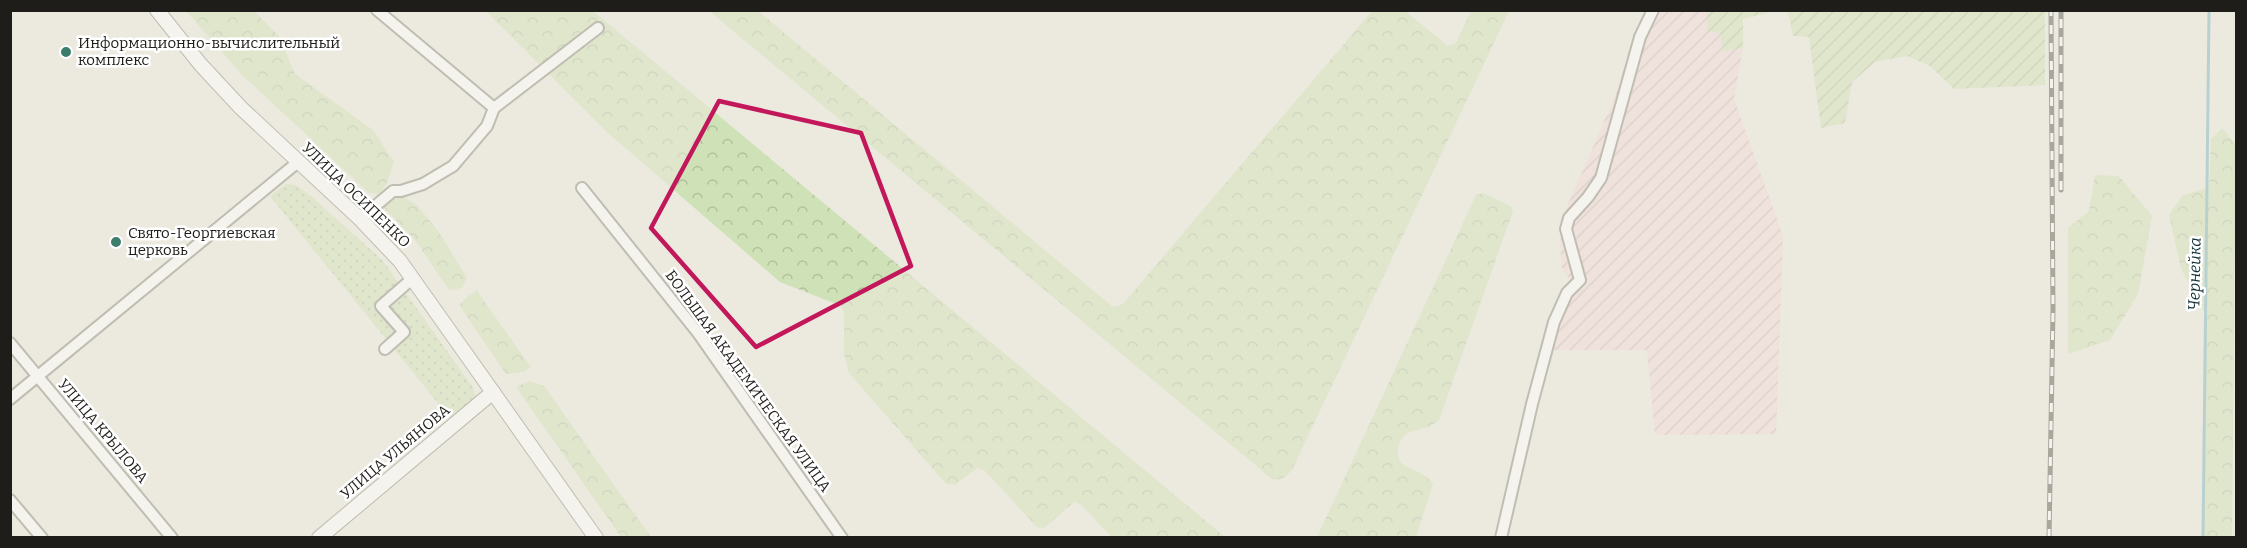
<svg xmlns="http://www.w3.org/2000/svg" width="2247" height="548" viewBox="0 0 2247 548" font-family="Bitter,serif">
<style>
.industrial{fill:url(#industrial-furrows)}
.grass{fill:url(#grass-dots)}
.forest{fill:url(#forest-crowns)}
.garden{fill:url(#garden-furrows)}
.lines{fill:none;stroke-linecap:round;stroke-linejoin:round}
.stream{stroke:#78b3bf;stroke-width:3}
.minor-casing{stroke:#89877d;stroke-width:14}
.major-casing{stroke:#89877d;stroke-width:16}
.minor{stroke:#fff;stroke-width:10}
.major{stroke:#fff;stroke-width:14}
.rail-casing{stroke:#575550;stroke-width:5}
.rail{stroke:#fff;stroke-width:3;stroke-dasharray:9;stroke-linecap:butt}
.marked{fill:none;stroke:#c2185b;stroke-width:4.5;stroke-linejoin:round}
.poi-dot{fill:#3c7d6c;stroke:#fff;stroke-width:2}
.labels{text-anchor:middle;stroke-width:5;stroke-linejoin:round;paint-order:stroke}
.poi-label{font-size:15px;fill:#1e1d19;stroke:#fff;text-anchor:start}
.street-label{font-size:15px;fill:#1e1d19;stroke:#fff}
.water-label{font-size:16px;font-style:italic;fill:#112f35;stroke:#fff}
</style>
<defs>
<pattern id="industrial-furrows" width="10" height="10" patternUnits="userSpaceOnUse" patternTransform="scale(1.5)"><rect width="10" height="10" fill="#f2d8d8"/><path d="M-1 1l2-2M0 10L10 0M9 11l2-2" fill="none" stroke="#cfb9b9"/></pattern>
<pattern id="grass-dots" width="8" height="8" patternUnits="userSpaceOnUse" patternTransform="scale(1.5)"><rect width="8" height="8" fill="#cfe2b7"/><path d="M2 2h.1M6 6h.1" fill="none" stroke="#b1c19d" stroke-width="1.8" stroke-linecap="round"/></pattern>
<pattern id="forest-crowns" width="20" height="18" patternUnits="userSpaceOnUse" patternTransform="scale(1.5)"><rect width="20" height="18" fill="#cfe2b7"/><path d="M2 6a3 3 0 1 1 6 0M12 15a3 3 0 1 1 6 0" fill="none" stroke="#b1c19d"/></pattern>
<pattern id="garden-furrows" width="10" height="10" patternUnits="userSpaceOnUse" patternTransform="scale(1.5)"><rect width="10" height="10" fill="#cfe2b7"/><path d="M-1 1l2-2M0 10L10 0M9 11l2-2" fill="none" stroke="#b1c19d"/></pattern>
</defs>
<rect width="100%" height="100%" fill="#ece9df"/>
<polygon class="industrial" points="1646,11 1707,11 1707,30 1720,32 1723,51 1743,48 1734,99 1783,236 1776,434 1655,435 1647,350 1547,350 1574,286 1562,268 1560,246 1562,218 1616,94 1633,37"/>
<polygon class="grass" points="286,184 296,185 311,196 383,261 474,389 475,397 450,418 270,196"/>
<g class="forest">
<polygon points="186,11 254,11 279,36 295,74 373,130 394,162 386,185 379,194 369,193 241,74"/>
<polygon points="486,11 593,11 1225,537 1112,537 1080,504 1074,502 1044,528 1037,527 984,470 977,468 955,485 946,484 849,373 844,354 844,311 839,305 780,282 608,133"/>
<path d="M709,11h49l355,296 9,-2 250,-294h33l43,35 8,-3 15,-32h38l-217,459c-7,7 -10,11 -20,9z"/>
<polygon points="2222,128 2236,145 2232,537 2203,538 2204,311 2181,269 2169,215 2182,196 2209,187 2211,139"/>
<polygon points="2095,175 2119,176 2152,216 2138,294 2110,340 2068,354 2068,228 2089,211"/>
<polygon points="396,193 417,205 441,235 467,278 462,288 449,290 415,240 383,207"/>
<path d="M1483,193l28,13 2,5 -74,209c-12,11 -26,8 -35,16 -4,4 -5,7 -6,13 -4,23 27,19 35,35l-17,53h-99l159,-342z"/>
<polygon points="477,291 531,367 524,372 506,374 459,305 468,296"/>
<polygon points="529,381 544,386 651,537 621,537 516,387"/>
</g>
<g class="garden">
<polygon points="1707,11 1707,10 1774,11 1743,19 1743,48 1723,51 1720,33 1707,31"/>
<polygon points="1788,11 2045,11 2045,85 1954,89 1930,66 1907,56 1875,62 1852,82 1845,123 1821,128 1809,37 1793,36"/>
</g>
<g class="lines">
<polyline class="stream" points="2203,538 2209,10"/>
<g class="minor-casing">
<g id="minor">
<polyline points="494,108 598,28"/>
<polyline points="582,188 698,333 842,538"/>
<polyline points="360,219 393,191 401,191 423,184 453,166 487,126 494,108 377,10"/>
<polyline points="10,343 172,538"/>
<polyline points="385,349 404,332 381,306 413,278"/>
<polyline points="10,399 298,162"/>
<polyline points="10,500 42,538"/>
<polyline points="1501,538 1532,404 1554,322 1567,293 1580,280 1566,229 1569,218 1588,197 1601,178 1640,37 1653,10"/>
</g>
</g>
<g class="major-casing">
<g id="major">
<polyline points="157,10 201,65 241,108 360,219 400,261 596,538"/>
<polyline points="319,538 493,392"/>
</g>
</g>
<use href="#minor" class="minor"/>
<use href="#major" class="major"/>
<g class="rail-casing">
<g id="rail">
<polyline points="2061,190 2061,10"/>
<polyline points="2049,538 2053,310 2051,10"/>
</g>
</g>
<use href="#rail" class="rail"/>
</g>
<path d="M0 0H2247V548H0ZM719,101l142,32 50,133 -155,81 -105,-119z" fill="#ece9df" fill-opacity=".55" fill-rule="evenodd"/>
<path class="marked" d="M719,101l142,32 50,133 -155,81 -105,-119z"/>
<g class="poi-dot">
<circle cx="66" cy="52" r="6"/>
<circle cx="116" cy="242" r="6"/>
</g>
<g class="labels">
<g class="poi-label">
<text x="78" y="48">Информационно-вычислительный<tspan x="78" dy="17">комплекс</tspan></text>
<text x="128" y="238">Свято-Георгиевская<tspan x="128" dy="17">церковь</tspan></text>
</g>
<g class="street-label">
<text transform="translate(356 195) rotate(44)" y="5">УЛИЦА ОСИПЕНКО</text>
<text transform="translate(748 381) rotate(54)" y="5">БОЛЬШАЯ АКАДЕМИЧЕСКАЯ УЛИЦА</text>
<text transform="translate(103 431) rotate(50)" y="5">УЛИЦА КРЫЛОВА</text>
<text transform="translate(395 452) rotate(-40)" y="5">УЛИЦА УЛЬЯНОВА</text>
</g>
<g class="water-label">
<text transform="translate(2194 274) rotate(-89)" y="6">Чернейка</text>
</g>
</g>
<rect width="2247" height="548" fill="none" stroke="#1e1d19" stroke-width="24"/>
</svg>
